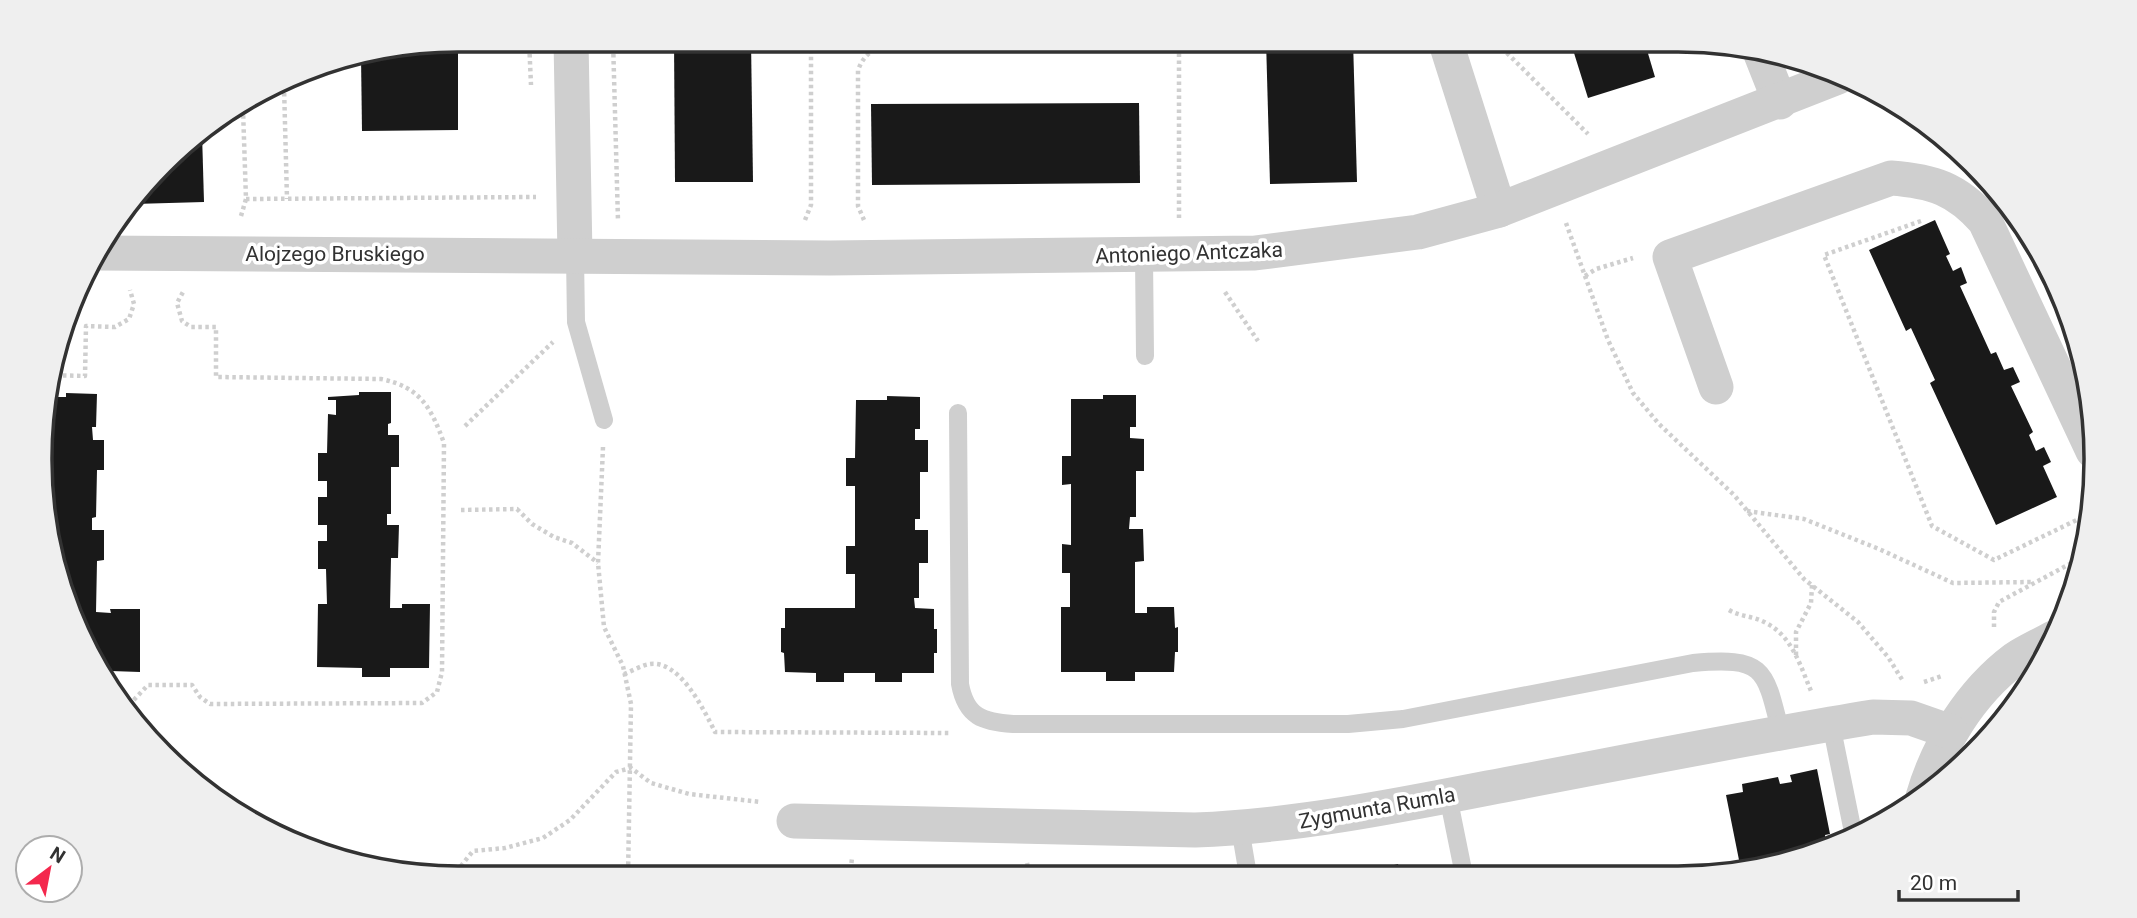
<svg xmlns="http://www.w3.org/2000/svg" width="2137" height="918" viewBox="0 0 2137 918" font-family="Roboto,sans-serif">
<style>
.building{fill:#191919}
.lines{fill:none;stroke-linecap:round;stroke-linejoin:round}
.path{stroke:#cfcfcf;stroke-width:4.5;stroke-dasharray:3.5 3.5;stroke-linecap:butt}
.service{stroke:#cfcfcf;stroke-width:18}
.minor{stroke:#cfcfcf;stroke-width:35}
.labels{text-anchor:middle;stroke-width:7;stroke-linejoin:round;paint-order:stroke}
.street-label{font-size:21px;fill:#323232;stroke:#fff}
.rim{fill:none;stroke:#323232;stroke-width:3.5}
</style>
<rect width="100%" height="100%" fill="#fff"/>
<g class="building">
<polygon points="458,40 458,130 362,131 361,56"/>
<polygon points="674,40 751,40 753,182 675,182"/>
<polygon points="1266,40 1353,40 1357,182 1270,184"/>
<polygon points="1570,40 1644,40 1655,77 1588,98"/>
<polygon points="1139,103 1140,183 872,185 871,104"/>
<polygon points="202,133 204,202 134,204 183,144"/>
<polygon points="1935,220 1950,254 1946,256 1953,271 1961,267 1967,283 1960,286 1991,354 1996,352 2004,370 2013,367 2020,382 2011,386 2033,432 2029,435 2036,451 2044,447 2051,462 2043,466 2057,497 1996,525 1930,383 1935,380 1911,328 1906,331 1869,250"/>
<polygon points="359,392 391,392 391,423 388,424 388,435 399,435 399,467 391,467 391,514 387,514 387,525 399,525 398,558 391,558 390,608 402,608 402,604 430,604 429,668 390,668 390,677 362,677 362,668 317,667 318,604 327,604 326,569 318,569 318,541 327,541 327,525 318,525 318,497 327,497 327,481 318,481 318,453 327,453 328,414 336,415 336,400 328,400 328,397 359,395"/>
<polygon points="66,393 97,394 96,427 92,427 93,440 104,440 104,470 97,470 96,517 92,518 92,530 104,530 104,560 97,561 96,612 111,613 110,609 140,609 140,672 111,671 111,680 107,680 97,669 48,540 48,397 66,397"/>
<polygon points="1103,395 1136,395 1136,427 1130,427 1130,438 1144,439 1144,471 1136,471 1136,517 1130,517 1129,529 1143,529 1144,561 1135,562 1135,613 1147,613 1147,607 1174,607 1175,628 1178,627 1178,652 1175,652 1174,672 1135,672 1135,681 1106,681 1106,672 1061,672 1061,607 1070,607 1070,573 1062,573 1062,544 1071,545 1071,484 1062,485 1062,456 1071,456 1071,399 1103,399"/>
<polygon points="887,396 920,397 920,429 915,429 915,440 928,440 928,472 920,472 920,519 915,519 915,530 928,530 928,563 919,563 919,598 914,598 915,608 934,609 934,629 937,629 937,653 934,653 934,673 902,673 902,682 875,682 875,673 844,673 844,682 816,682 816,673 785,672 784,653 781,652 781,628 785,628 785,608 855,608 855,574 846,574 846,546 855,546 855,486 846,486 846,458 855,458 856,400 887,400"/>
<polygon points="1817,769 1830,834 1825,835 1827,849 1741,870 1726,795 1743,792 1742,784 1778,777 1780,784 1792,782 1790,775"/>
<polygon points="1398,864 1401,875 1358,875 1358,874"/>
</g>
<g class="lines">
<g class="path">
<polyline points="529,40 531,85"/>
<polyline points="613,40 618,221"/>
<polyline points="1502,40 1505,51 1588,134"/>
<polyline points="284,86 287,199"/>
<polyline points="246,199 536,197"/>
<polyline points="241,216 246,199 243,109"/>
<polyline points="1179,218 1179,40"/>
<polyline points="805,220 811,205 811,40"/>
<path d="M864,220l-6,-14v-136c7,-18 17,-22 35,-26l287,4"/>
<polyline points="1921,221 1824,255 1932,526 1994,560 2085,516"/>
<polyline points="1566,223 1608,340 1633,393 1659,424 1734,495 1804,579 1858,622 1888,657 1903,681"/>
<polyline points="1585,276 1596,269 1633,258"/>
<polyline points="1225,292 1258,341"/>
<polyline points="49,375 85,376 86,326 115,327 129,319 134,304 130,290"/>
<polyline points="465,426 553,342"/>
<polyline points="603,447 598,563 604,627 623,666 631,704 628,877"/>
<polyline points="461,510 517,509 532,524 554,537 572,543 598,563"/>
<polyline points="1747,511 1804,519 1879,549 1953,583 2032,582"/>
<path d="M1729,610c12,7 25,6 37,13 26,13 34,42 45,68"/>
<polyline points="1994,627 1994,612 1999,602 2077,560 2079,563"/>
<polyline points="1796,655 1796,632 1811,603 1812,585"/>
<path d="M624,674c8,-3 18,-9 26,-10 30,-4 54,46 65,68l236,1"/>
<polyline points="1924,682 1942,676"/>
<path d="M129,705l19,-20h44l8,12 10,7 212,-1 15,-11 5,-20 2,-229c-13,-35 -23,-56 -63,-64l-165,-2v-50h-25l-9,-6 -5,-18 6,-11"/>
<polyline points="1027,863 1030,876"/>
<polyline points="452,877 473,851 505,848 543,838 570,820 616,772 631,768 651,783 689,794 761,802"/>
<polyline points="850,877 852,858"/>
</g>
<g class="service">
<polyline points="575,256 576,322 604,420"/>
<polyline points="1144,256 1145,356"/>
<path d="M958,413l2,271c6,33 23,38 53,40h335l55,-5 290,-56c72,-6 72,5 88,71"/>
<polyline points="1831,724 1854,837"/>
<polyline points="1448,796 1464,875"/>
<polyline points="1240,828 1248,875"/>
</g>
<g class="minor">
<polyline points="571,40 575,256"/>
<polyline points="1445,40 1499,210"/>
<polyline points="1761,54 1780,102"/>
<polyline points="95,253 830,258 1255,253 1418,232 1499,210 1838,77"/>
<path d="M1716,387l-46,-130 221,-79c42,3 66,11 94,43l108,230"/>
<path d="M1923,797c15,-52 48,-105 92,-138 12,-8 26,-14 38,-21"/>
<path d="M794,821l401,9c99,-4 196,-23 293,-42 128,-24 256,-50 385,-71l38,1 40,14"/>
</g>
</g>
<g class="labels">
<g class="street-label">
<text transform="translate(1189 253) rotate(-2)" y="7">Antoniego Antczaka</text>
<text x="335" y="261">Alojzego Bruskiego</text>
<text transform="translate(1377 808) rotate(-10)" y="7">Zygmunta Rumla</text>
</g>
</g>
<path d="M0 0H2137V918H0ZM458 52H1678A406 406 0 0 1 2084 458V460A406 406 0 0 1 1678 866H458A406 406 0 0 1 52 460V458A406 406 0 0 1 458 52Z" fill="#efefef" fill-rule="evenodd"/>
<path class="rim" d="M458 52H1678A406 406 0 0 1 2084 458V460A406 406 0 0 1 1678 866H458A406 406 0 0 1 52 460V458A406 406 0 0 1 458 52Z"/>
<g transform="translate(49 869) rotate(32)"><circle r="33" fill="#ffffff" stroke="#adadad" stroke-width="2"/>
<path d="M0-5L12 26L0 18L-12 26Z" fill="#f4284d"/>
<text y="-10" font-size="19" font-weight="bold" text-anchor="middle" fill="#323232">N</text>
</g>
<path d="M1899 890v10h119v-10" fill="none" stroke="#323232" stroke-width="3.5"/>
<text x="1910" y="890" font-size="21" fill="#323232" stroke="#ffffff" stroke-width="5" paint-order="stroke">20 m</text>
</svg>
